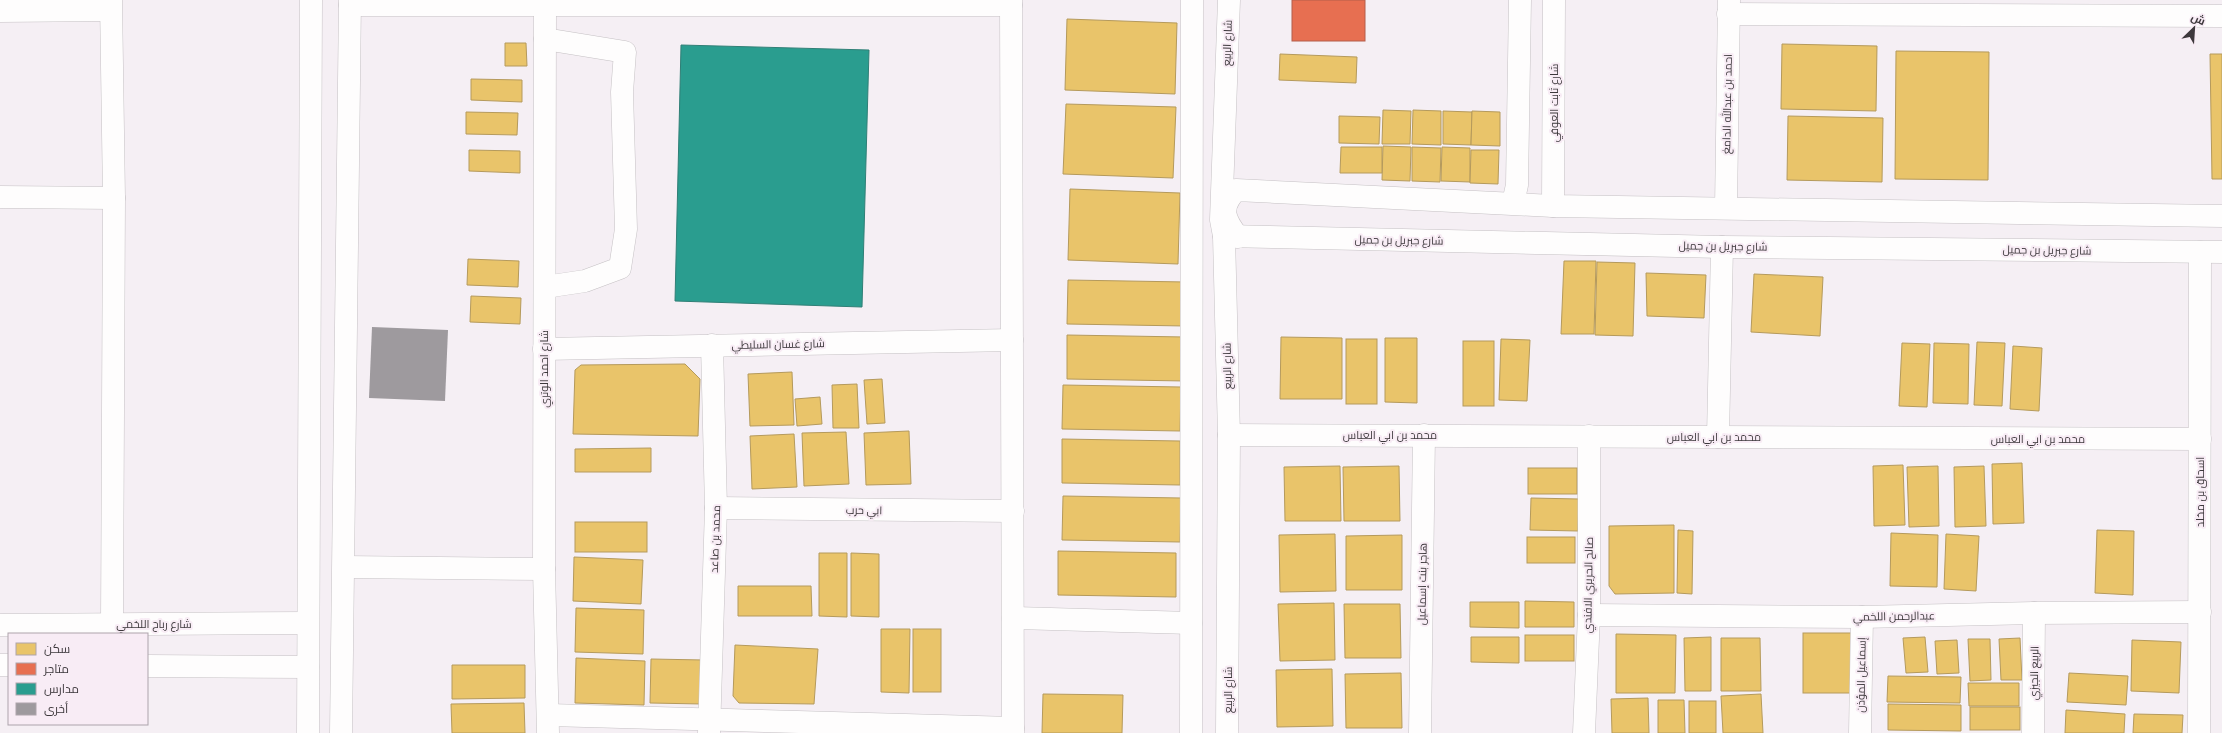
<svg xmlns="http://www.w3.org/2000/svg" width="2222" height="733" viewBox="0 0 2222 733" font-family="'Times New Roman',Cairo,serif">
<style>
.homes{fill:#e9c46a;stroke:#b59a5c}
.shops{fill:#e76f51;stroke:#b45e4b}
.schools{fill:#2a9d8f;stroke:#307f76}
.building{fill:#9e9a9e}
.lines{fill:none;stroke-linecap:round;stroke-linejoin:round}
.minor-casing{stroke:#c5c1c4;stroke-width:23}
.minor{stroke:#fefdfd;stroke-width:22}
.labels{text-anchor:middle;stroke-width:4;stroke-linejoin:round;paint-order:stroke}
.street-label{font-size:11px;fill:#3d383c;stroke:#f8ecf5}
</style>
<rect width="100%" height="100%" fill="#f5eff4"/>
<g class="homes">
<polygon points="1067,19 1177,23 1175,94 1065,90"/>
<polygon points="505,43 526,43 527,66 505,66"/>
<polygon points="1782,44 1877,46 1876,111 1781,109"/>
<polygon points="1896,51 1989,52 1988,180 1895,179"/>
<polygon points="1280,54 1357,57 1356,83 1279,80"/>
<polygon points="2210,54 2222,54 2222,179 2212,179"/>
<polygon points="471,79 522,80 522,102 471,100"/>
<polygon points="1066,104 1176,107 1173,178 1063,174"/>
<polygon points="1383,110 1411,111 1410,144 1382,144"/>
<polygon points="1413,110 1441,111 1441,145 1412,144"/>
<polygon points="1443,111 1472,112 1471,145 1443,144"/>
<polygon points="1472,111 1500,112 1500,146 1471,145"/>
<polygon points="466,112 518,113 517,135 466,134"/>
<polygon points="1339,116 1380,117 1379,144 1339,143"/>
<polygon points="1788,116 1883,118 1882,182 1787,180"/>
<polygon points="1383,146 1411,147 1410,181 1382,180"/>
<polygon points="1341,147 1382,147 1382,173 1340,173"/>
<polygon points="1412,147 1441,148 1440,182 1412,181"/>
<polygon points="1442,147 1470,148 1470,182 1441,181"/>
<polygon points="469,150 520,151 520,173 469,171"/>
<polygon points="1471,150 1499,150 1498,184 1470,183"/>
<polygon points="1070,189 1180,193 1178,264 1068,260"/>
<polygon points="468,259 519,261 518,287 467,285"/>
<polygon points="1564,261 1596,261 1594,334 1561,334"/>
<polygon points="1597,262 1635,263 1633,336 1595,335"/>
<polygon points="1646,273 1706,275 1704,318 1647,316"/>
<polygon points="1754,274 1823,277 1820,336 1751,332"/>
<polygon points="1068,280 1186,282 1185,326 1067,324"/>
<polygon points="471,296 521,298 520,324 470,322"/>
<polygon points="1067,335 1185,337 1185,381 1067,379"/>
<polygon points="1281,337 1342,338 1342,399 1280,399"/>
<polygon points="1385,338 1417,338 1417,403 1385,402"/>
<rect x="1346" y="339" width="31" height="65"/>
<polygon points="1501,339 1530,340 1527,401 1499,400"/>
<rect x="1463" y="341" width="31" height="65"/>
<polygon points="1977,342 2005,343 2002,406 1974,405"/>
<polygon points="1902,343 1930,344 1927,407 1899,406"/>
<polygon points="1934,343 1969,344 1968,404 1933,403"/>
<polygon points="2013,346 2042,348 2039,411 2010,409"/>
<polygon points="685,364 700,379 698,436 573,434 575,370 581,365"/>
<polygon points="792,372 794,425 750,426 748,374"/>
<polygon points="882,379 885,423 867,424 864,380"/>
<polygon points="857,384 859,428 833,428 832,385"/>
<polygon points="1063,385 1181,387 1180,431 1062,429"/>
<polygon points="820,397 822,424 797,426 795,399"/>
<polygon points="909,431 911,484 866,485 864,433"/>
<polygon points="846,432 849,484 804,486 802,433"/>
<polygon points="794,434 797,487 752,489 750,436"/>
<polygon points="1062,439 1180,441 1180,485 1062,483"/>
<polygon points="651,448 651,472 575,472 575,449"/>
<polygon points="2022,463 2024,523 1993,524 1992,464"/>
<polygon points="1903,465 1905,525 1874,526 1873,466"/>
<polygon points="1340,466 1341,521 1285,521 1284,467"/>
<polygon points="1399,466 1400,521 1344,521 1343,467"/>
<polygon points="1938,466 1939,526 1909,527 1907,467"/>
<polygon points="1984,466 1986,526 1955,527 1954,467"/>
<rect x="1528" y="468" width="49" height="26"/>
<polygon points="1063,496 1181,498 1180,542 1062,540"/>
<polygon points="1531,498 1579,499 1578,531 1530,530"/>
<rect x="575" y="522" width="72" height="30"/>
<polygon points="1674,525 1674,593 1615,594 1609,586 1609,526"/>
<polygon points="1678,530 1693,531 1692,594 1677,593"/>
<polygon points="2097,530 2134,531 2133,595 2095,593"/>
<polygon points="1891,533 1938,535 1937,587 1890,586"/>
<polygon points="1335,534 1336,591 1280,592 1279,535"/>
<polygon points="1946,534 1979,536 1976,591 1944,589"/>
<polygon points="1402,535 1402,590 1346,590 1346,536"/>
<rect x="1527" y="537" width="48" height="26"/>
<polygon points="1058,551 1176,553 1176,597 1058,595"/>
<polygon points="819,553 847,553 847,617 819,616"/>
<polygon points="851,553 879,554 879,617 851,616"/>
<polygon points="574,557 643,560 641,604 573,601"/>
<polygon points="738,586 811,586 812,616 738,616"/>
<polygon points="1525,601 1574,602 1574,627 1525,627"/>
<polygon points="1470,602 1519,602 1519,628 1470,627"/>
<polygon points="1334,603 1335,660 1280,661 1278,604"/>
<polygon points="1344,604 1400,604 1401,658 1345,658"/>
<polygon points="576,608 644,610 643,654 575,652"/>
<polygon points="881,629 910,629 909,693 881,692"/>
<rect x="913" y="629" width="28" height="63"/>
<rect x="1803" y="633" width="50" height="60"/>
<polygon points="1616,634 1676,635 1675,693 1616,693"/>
<rect x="1525" y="635" width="49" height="26"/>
<polygon points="1471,637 1519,637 1519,663 1471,662"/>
<polygon points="1711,637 1711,691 1685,691 1684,638"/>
<polygon points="1925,637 1928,672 1906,673 1903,638"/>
<polygon points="1721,638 1760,638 1761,691 1721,691"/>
<polygon points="2020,638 2022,680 2001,680 1999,639"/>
<polygon points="1968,639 1990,639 1991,680 1970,681"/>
<polygon points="1957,640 1959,673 1937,674 1935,641"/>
<polygon points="2132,640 2181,642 2179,693 2131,691"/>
<polygon points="735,645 818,649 814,704 739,703 733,696"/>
<polygon points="576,658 645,661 644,705 575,703"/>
<polygon points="651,659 704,660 702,704 650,703"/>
<polygon points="452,665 525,665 525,698 452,699"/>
<polygon points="1332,669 1333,726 1277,727 1276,670"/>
<polygon points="1401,673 1402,728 1346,728 1345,674"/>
<polygon points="2069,673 2128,676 2126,705 2067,702"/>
<polygon points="1888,676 1961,677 1960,703 1887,702"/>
<polygon points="1968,683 2019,683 2019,706 1969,706"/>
<polygon points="1043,694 1123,695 1122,733 1042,733"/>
<polygon points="1761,694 1763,733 1723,733 1721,696"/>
<polygon points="1648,698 1649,733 1612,733 1611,699"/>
<polygon points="1658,700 1684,700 1685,733 1658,733"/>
<rect x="1689" y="701" width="27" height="32"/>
<polygon points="524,703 525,733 452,733 451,704"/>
<polygon points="1888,704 1961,705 1961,731 1888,730"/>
<rect x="1970" y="707" width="50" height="23"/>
<polygon points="2066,710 2125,714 2124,733 2065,733"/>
<polygon points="2134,714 2183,715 2182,733 2133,733"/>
</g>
<rect class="shops" x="1292" y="0" width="73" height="41"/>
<polygon class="schools" points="681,45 869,50 862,307 675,301"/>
<polygon class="building" points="372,327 448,330 445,401 369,398"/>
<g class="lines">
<g class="minor-casing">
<g id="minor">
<polyline points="111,0 114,198 112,624"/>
<polyline points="1011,0 1013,733"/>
<polyline points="350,5 1011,5"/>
<polyline points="545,5 544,569 548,733"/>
<polyline points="0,11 110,10"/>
<polyline points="1728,14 2222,16"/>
<polyline points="0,197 114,198"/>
<polyline points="1513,203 1517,185 1520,0"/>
<polyline points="1553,206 1554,0"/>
<polyline points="1726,208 1729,0"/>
<polyline points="1224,236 1722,247 2222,252"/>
<path d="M1238,237c-14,-18 -19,-29 -2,-47l317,16 669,10"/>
<polyline points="545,287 585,281 620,268 626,229 622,92 625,52 545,39"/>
<polyline points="544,349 1012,340"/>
<polyline points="1229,435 2200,439"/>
<polyline points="1718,437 1722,247"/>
<polyline points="716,508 1013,511"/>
<polyline points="344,567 544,569"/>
<polyline points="1589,615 1862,617 2034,613 2200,612"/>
<polyline points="1013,618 1191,623"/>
<polyline points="0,625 308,623"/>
<polyline points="0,665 9,665"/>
<polyline points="147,666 308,667"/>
<polyline points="549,715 1013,728"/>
<polyline points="308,733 311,0"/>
<polyline points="341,733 350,0"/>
<polyline points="709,733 716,508 712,345"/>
<polyline points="1191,733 1192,0"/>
<polyline points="1227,733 1229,435 1224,236 1221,220 1229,0"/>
<polyline points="1420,733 1424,435"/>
<polyline points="1584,733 1589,615 1589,436"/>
<polyline points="1860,733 1862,617"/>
<polyline points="2033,733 2034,613"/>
<polyline points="2199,733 2200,252"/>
</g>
</g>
<use href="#minor" class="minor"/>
</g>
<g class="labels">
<g class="street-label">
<text transform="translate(1227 43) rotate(-88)" y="4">شارع الربيع</text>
<text transform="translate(1554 103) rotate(-90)" y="4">شارع ثابت العوفي</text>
<text transform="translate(1727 104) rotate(-89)" y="4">احمد بن عبدالله الدامغ</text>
<text transform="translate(1399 240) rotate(1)" y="4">شارع جبريل بن جميل</text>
<text transform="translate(1723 246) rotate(1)" y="4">شارع جبريل بن جميل</text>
<text transform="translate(2047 250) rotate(1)" y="4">شارع جبريل بن جميل</text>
<text transform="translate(778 344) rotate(-1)" y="4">شارع غسان السليطي</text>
<text transform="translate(1227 366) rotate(-91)" y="4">شارع الربيع</text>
<text transform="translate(544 369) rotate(-90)" y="4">شارع احمد الوتري</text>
<text x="1390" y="439">محمد بن ابي العباس</text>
<text x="1714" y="441">محمد بن ابي العباس</text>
<text x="2038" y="443">محمد بن ابي العباس</text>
<text transform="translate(2200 492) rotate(-90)" y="4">اسحاق بن مخلد</text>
<text transform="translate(864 510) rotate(1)" y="4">ابي حرب</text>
<text transform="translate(715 539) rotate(-88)" y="4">محمد بن صاعد</text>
<text transform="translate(1422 584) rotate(-89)" y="4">هاجر بنت إسماعيل</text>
<text transform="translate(1588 585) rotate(-89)" y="4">صالح الحريري الافندي</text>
<text transform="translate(1894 616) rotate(-1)" y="4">عبدالرحمن اللخمي</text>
<text x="154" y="628">شارع رباح اللخمي</text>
<text transform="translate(2034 673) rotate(-89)" y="4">الربيع الجيزي</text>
<text transform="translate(1861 675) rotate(-89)" y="4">إسماعيل المؤذن</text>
<text transform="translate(1228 690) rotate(-90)" y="4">شارع الربيع</text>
</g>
</g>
<rect x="8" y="633" width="140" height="92" fill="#f8ecf5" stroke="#ada4ab"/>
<rect x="16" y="643" width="20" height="12" fill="#e9c46a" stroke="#ada4ab"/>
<text x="44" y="653" font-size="12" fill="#3d383c">سكن</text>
<rect x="16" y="663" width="20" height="12" fill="#e76f51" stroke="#ada4ab"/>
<text x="44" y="673" font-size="12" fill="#3d383c">متاجر</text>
<rect x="16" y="683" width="20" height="12" fill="#2a9d8f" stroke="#ada4ab"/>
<text x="44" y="693" font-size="12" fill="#3d383c">مدارس</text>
<rect x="16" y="703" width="20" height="12" fill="#9e9a9e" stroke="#ada4ab"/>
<text x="44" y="713" font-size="12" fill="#3d383c">أخرى</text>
<g transform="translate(2194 28) rotate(25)" stroke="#f8ecf5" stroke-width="3" paint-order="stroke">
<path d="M0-3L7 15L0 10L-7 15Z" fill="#3d383c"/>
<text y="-6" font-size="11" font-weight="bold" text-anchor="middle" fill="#3d383c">ش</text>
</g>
</svg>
